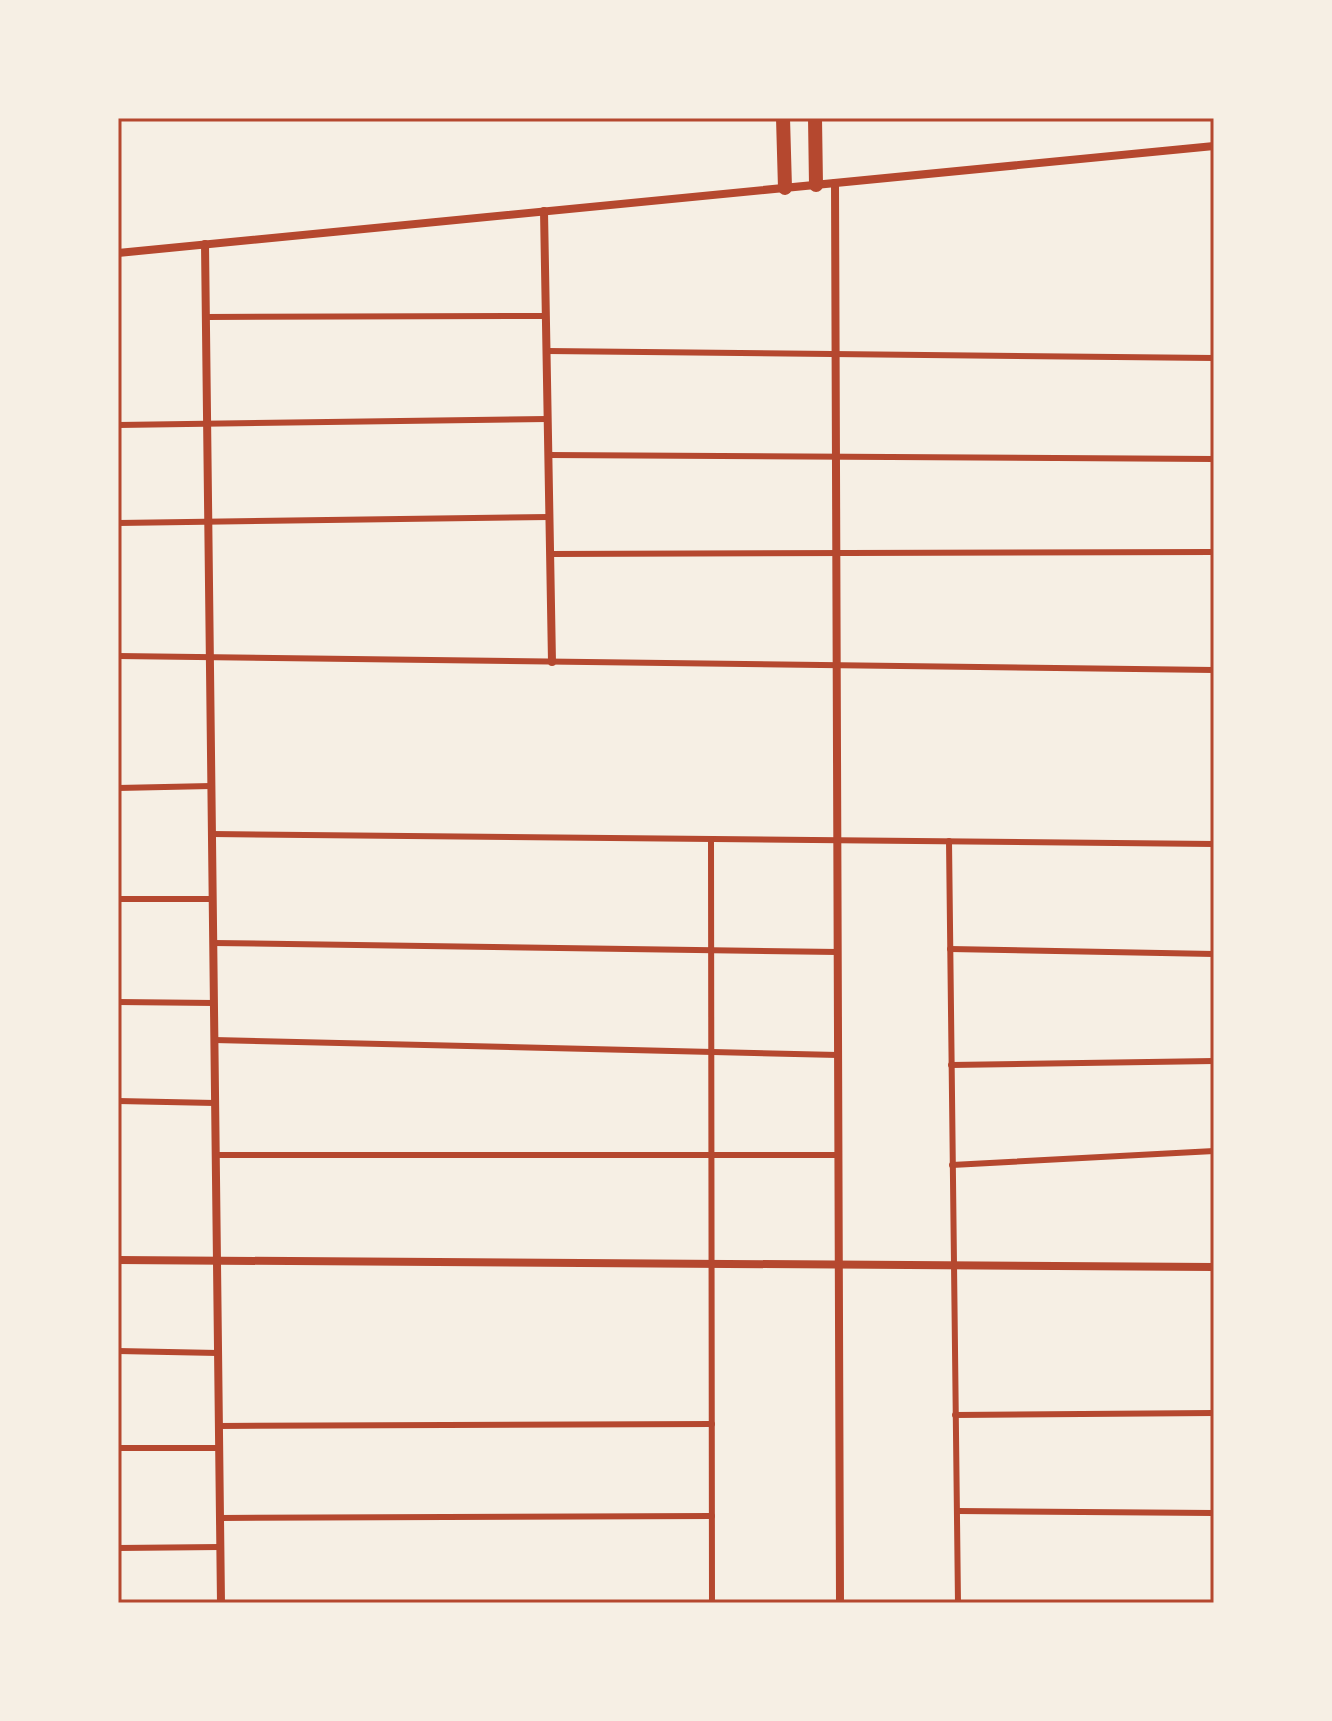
<svg xmlns="http://www.w3.org/2000/svg" width="1332" height="1721" viewBox="0 0 1332 1721" font-family="'Noto Sans',sans-serif">
<style>
.lines{fill:none;stroke-linecap:round;stroke-linejoin:round}
.service{stroke:#b5482f;stroke-width:6}
.minor{stroke:#b5482f;stroke-width:8}
.tertiary{stroke:#b5482f;stroke-width:14}
.neatline{fill:none;stroke:#b5482f;stroke-width:3}
</style>
<rect width="100%" height="100%" fill="#f6efe4"/>
<g class="lines">
<g class="service">
<polyline points="206,317 546,316"/>
<polyline points="547,351 1214,358"/>
<polyline points="118,425 547,419"/>
<polyline points="548,455 1214,459"/>
<polyline points="118,523 549,517"/>
<polyline points="550,554 1214,552"/>
<polyline points="118,656 1214,670"/>
<polyline points="118,788 211,786"/>
<polyline points="212,834 1214,844"/>
<polyline points="711,839 712,1603"/>
<polyline points="949,841 958,1603"/>
<polyline points="118,899 213,899"/>
<polyline points="213,943 838,952"/>
<polyline points="950,949 1214,954"/>
<polyline points="118,1002 214,1003"/>
<polyline points="214,1040 838,1055"/>
<polyline points="951,1065 1214,1061"/>
<polyline points="118,1101 215,1103"/>
<polyline points="216,1155 839,1155"/>
<polyline points="952,1165 1214,1151"/>
<polyline points="118,1351 218,1353"/>
<polyline points="955,1415 1214,1413"/>
<polyline points="218,1426 712,1424"/>
<polyline points="118,1448 219,1448"/>
<polyline points="957,1511 1214,1513"/>
<polyline points="220,1518 712,1516"/>
<polyline points="118,1548 220,1547"/>
</g>
<g class="minor">
<polyline points="835,183 840,1603"/>
<polyline points="544,211 552,662"/>
<polyline points="205,244 221,1603"/>
<polyline points="118,253 1214,146"/>
<polyline points="118,1260 1214,1267"/>
</g>
<g class="tertiary">
<polyline points="783,118 785,188"/>
<polyline points="815,118 816,185"/>
</g>
</g>
<rect width="1332" height="1721" fill="none" stroke="#f6efe4" stroke-width="240"/>
<rect x="120" y="120" width="1092" height="1481" class="neatline"/>
</svg>
